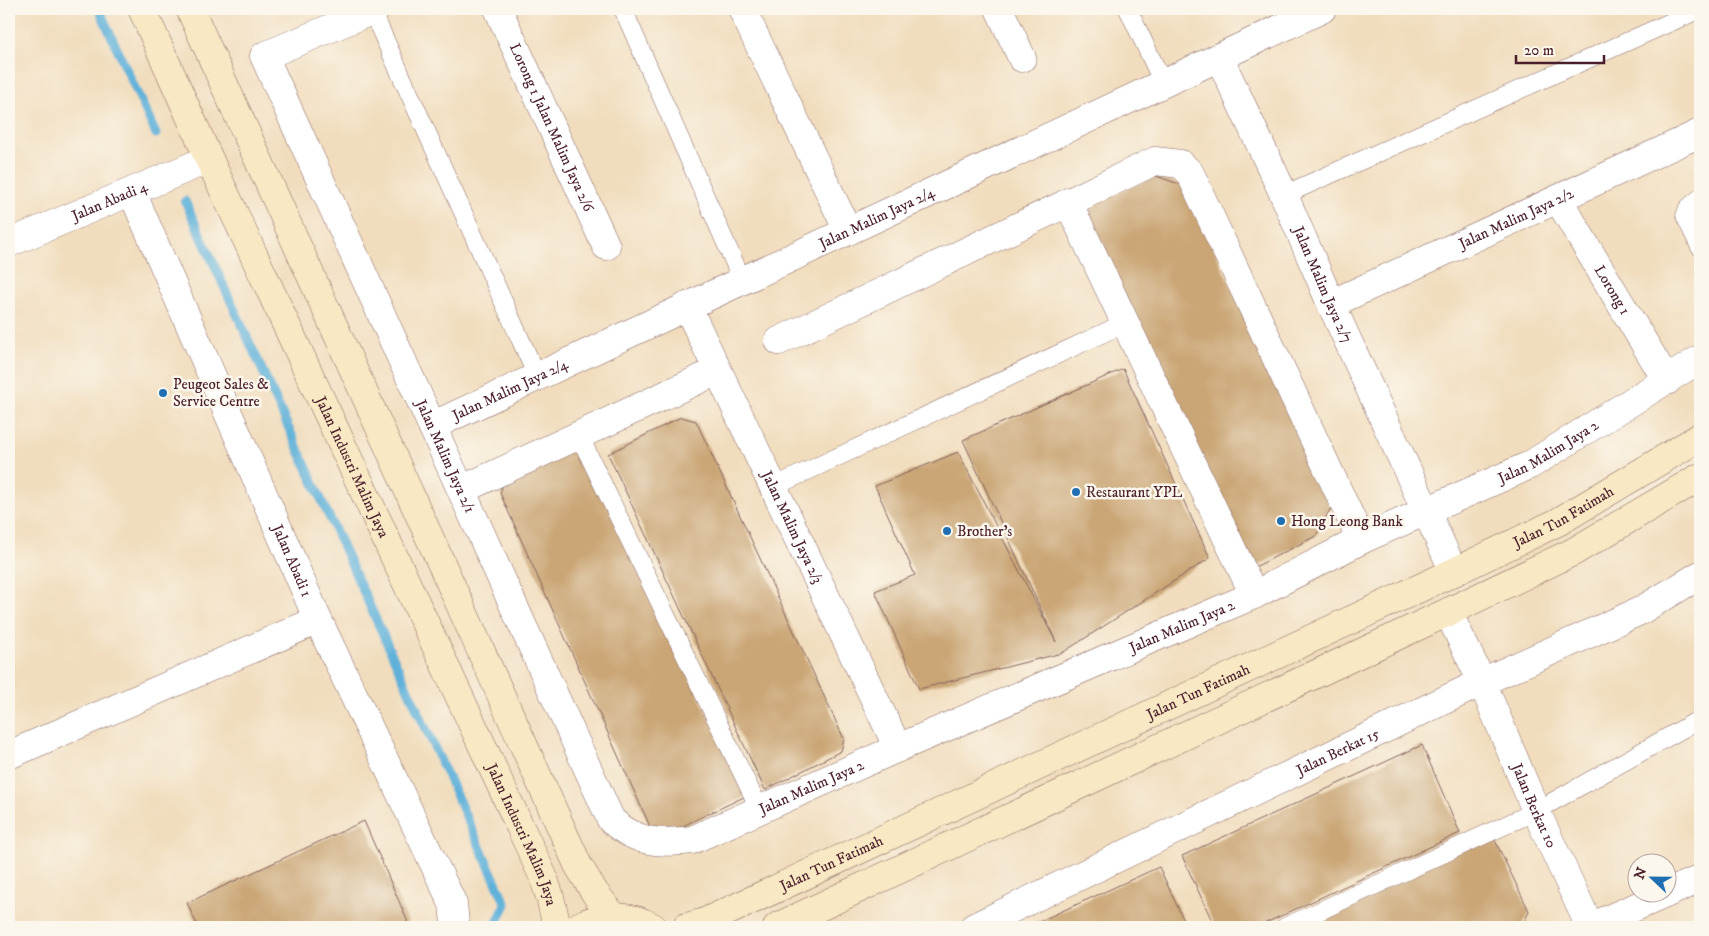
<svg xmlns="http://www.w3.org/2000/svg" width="1709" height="936" viewBox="0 0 1709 936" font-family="'IM FELL DW Pica',serif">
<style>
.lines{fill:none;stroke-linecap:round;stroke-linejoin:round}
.stream{stroke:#5eb1d9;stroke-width:9}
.building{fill:#caa676}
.lane-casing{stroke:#84625e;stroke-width:19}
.street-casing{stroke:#84625e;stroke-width:29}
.secondary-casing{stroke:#84625e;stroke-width:29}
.lane{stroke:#fff;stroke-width:18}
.street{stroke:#fff;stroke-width:28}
.secondary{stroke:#f8e8c3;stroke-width:28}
.poi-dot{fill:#1f6fb2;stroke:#fbf7ec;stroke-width:2}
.labels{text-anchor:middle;stroke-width:5;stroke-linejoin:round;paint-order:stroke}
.street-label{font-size:15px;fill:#4a1f2b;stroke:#fbf7ec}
.poi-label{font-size:15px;fill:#4a1f2b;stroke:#fbf7ec;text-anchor:start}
</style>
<rect width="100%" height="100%" fill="#fbf7ec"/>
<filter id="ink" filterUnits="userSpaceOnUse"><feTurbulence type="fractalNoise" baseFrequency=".02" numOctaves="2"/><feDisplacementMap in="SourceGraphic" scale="10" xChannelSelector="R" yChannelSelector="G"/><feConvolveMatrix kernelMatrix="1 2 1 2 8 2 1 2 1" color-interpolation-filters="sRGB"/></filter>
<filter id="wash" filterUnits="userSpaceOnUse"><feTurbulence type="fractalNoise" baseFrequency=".0096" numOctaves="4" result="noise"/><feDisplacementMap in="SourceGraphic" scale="20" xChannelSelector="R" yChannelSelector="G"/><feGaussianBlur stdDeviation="1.12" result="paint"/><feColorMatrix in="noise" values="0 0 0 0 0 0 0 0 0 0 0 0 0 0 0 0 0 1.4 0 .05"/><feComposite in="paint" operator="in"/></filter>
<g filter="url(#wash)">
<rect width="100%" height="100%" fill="#f1ddbd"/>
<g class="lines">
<g class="stream">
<polyline points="99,9 156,134"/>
<polyline points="185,201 506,904 495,927"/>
</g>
</g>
<g id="blocks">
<g class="building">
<polygon points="1156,176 1185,186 1332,506 1316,536 1249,570 1083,209"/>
<polygon points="1123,369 1210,558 1062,653 919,689 875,591 915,575 875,486 958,452 1056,642 963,440"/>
<polygon points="681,417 696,421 844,739 841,751 765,790 608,454"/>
<polygon points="581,445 746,796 664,835 652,831 500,493 506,475"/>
<polygon points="1422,745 1460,833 1257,927 1215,927 1182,856"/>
<polygon points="364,821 408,922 396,927 198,927 187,903"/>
<polygon points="1492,834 1529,911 1522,927 1294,927"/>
<polygon points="1159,867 1187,927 1027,927"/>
</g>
</g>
</g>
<g filter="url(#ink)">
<use href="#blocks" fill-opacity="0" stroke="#84625e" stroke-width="1"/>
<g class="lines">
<g class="lane-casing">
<g id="lane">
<polyline points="623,9 742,280"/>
<polyline points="1128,9 1163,83"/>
<polyline points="372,11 537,376"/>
<polyline points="1284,195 1700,9"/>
<polyline points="1700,198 1688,208 1685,216 1700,247"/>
<polyline points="579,435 760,810"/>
<polyline points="773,487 1125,323"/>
<polyline points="1285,927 1536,811 1700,719"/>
</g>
</g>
<g class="street-casing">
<g id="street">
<path id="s1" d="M376,9l-112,47 347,764c25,23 48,24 81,20l206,-92 356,-153 107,-55 169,-75 170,-106"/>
<path id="s2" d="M498,9l108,237"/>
<polyline points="742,9 848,231"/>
<polyline points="999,9 1022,58"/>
<path id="s3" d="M1219,57l65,138 47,109 123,268"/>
<path id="s4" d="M132,192l186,428 135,284 2,19 -1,4"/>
<path id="s5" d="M1558,199l109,182"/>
<polyline points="1068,202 1254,595"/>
<path id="s6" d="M9,243l200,-84"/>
<path id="s7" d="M1331,304l369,-171"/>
<path id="s8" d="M687,306l211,442"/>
<polyline points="779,341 1155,161 1181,164 1190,173 1361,540"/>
<path id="s9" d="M432,426l890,-417"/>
<polyline points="461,490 717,371"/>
<path id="s10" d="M1448,612l34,70 54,129 54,116 110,-48"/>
<polyline points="9,755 318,620"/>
<path id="s11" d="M974,927l508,-245 158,-71 60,-36"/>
</g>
</g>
<g class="secondary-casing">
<g id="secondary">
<path id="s12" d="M142,9l67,150 334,717 7,21 7,30"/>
<polyline points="190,9 578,865 595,893 614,917"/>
<path d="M577,927c23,-13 53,-13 76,0"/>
<path id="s13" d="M686,927l19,-5 749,-350 104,-50 142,-85"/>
<polyline points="777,927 1448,612 1573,552 1700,477"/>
</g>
</g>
<use href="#lane" class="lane"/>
<use href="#street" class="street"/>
<use href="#secondary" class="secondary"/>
</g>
</g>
<g class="poi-dot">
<circle cx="163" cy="393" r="5"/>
<circle cx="1076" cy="492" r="5"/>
<circle cx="1281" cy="521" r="5"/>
<circle cx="947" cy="531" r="5"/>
</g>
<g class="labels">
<g class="street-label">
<text dy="5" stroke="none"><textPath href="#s2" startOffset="130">Lorong 1 Jalan Malim Jaya 2/6</textPath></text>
<text dy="5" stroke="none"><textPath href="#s6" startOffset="109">Jalan Abadi 4</textPath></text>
<text dy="5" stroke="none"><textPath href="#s9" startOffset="491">Jalan Malim Jaya 2/4</textPath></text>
<text dy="5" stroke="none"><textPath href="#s7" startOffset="204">Jalan Malim Jaya 2/2</textPath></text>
<text dy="5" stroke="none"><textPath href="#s3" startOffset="250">Jalan Malim Jaya 2/7</textPath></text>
<text dy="5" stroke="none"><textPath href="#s5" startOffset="106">Lorong 1</textPath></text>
<text dy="5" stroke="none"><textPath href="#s9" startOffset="86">Jalan Malim Jaya 2/4</textPath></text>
<text dy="5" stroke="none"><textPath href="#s1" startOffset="1988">Jalan Malim Jaya 2</textPath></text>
<text dy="5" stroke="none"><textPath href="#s1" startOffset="561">Jalan Malim Jaya 2/1</textPath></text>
<text dy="5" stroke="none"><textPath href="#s12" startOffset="504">Jalan Industri Malim Jaya</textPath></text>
<text dy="5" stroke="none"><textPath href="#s13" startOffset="969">Jalan Tun Fatimah</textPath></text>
<text dy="5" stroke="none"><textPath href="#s8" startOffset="245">Jalan Malim Jaya 2/3</textPath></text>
<text dy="5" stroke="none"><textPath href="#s4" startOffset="402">Jalan Abadi 1</textPath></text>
<text dy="5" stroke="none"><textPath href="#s1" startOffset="1582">Jalan Malim Jaya 2</textPath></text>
<text dy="5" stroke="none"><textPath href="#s13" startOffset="564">Jalan Tun Fatimah</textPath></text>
<text dy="5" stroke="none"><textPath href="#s11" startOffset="404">Jalan Berkat 15</textPath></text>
<text dy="5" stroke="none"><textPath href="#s1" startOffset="1178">Jalan Malim Jaya 2</textPath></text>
<text dy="5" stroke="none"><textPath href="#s10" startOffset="212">Jalan Berkat 10</textPath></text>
<text dy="5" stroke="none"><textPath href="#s12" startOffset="909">Jalan Industri Malim Jaya</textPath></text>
<text dy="5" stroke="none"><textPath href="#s13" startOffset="159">Jalan Tun Fatimah</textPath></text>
</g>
<g class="poi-label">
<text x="173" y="389">Peugeot Sales &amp;<tspan x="173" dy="17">Service Centre</tspan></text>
<text x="1086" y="497">Restaurant YPL</text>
<text x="1291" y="526">Hong Leong Bank</text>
<text x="957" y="536">Brother's</text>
</g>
</g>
<rect width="1709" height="936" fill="none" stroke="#fbf7ec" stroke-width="30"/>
<g transform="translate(1652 878) rotate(292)"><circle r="24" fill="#fbf7ec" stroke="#b4a19f"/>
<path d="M0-4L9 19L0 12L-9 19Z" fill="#1f6fb2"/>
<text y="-8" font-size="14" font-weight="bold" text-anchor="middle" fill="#4a1f2b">N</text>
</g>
<path d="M1516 55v8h88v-8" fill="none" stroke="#4a1f2b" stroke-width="2.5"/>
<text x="1524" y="55" font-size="15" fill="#4a1f2b" stroke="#fbf7ec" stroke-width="4" paint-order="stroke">20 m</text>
</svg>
